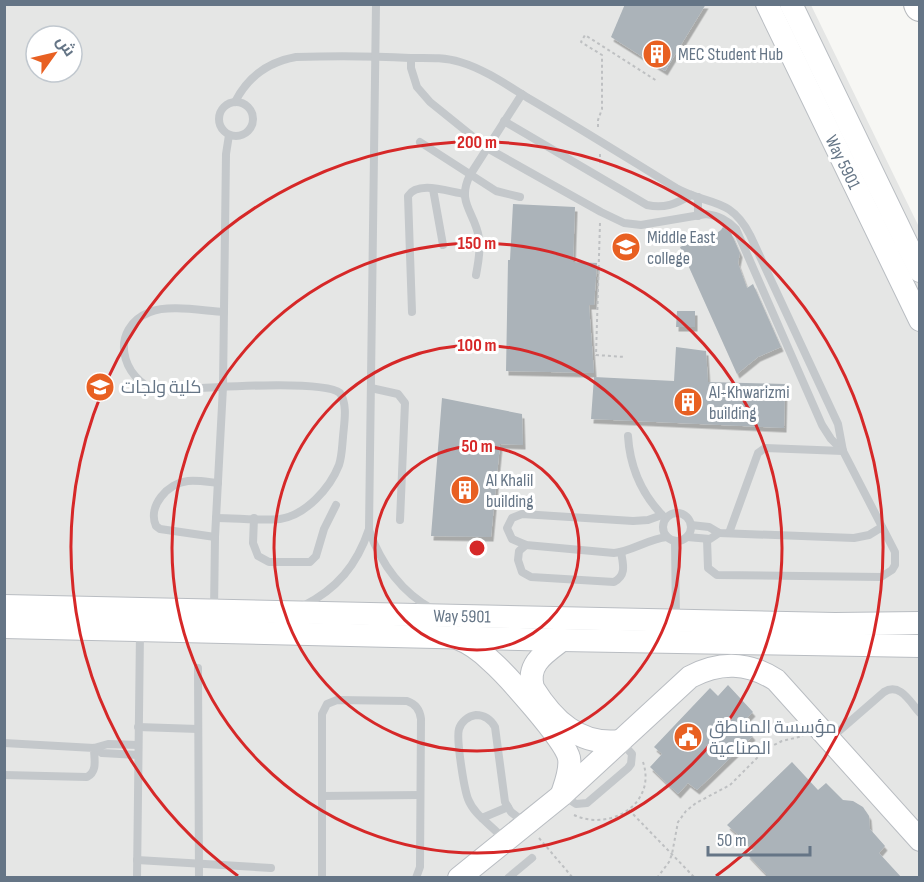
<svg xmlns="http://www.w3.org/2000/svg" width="924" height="882" viewBox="0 0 924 882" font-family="'Sofia Sans Condensed',Cairo,sans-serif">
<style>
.built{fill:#e5e6e5;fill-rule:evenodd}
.building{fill:#abb3b9;filter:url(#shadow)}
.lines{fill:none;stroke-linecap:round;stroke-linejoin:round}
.secondary-casing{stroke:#b9bdc2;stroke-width:24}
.highway-casing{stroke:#b7babd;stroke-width:32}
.path{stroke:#bec0c2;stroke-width:2;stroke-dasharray:3 3;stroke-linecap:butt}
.lane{stroke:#c4c8cb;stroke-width:8}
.secondary{stroke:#fff;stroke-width:22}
.highway{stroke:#fff;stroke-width:30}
.ring{fill:none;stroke:#d62828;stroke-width:3}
.labels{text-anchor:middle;stroke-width:6;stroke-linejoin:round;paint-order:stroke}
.poi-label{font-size:18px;fill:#657586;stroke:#fff;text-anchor:start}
.street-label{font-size:18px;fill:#657586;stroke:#fff}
.centre{fill:#d62828;stroke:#fff;stroke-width:3}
.ring-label{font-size:18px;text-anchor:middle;font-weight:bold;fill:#d62828;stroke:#fff;stroke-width:6;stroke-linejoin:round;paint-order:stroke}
</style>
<defs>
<filter id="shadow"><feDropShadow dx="2.5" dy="4.5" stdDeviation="0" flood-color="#0004"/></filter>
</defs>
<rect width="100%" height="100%" fill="#f7f7f4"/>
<path class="built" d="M5,5h806l108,222v650l-914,1zM36,36h36v36h-36z"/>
<g class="building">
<polygon points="625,4 706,4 665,71 611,37"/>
<polygon points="513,204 575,207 573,262 597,263 594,305 589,305 594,373 506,371 508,260 510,260"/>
<polygon points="723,227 731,233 740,253 738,263 747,288 753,284 781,347 758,357 737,374 680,247 706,234 711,237 721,230"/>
<polygon points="677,311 695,311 695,327 676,327"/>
<polygon points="676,347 706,351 708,382 785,384 784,428 591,419 594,377 674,381"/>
<polygon points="442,398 522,414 523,445 500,444 491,537 431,536"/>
<polygon points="728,685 753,712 742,723 753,736 697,790 688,783 678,794 650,767 662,754 654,747 710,688 718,696"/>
<polygon points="792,762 818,790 826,783 843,800 853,801 863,807 869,816 870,829 885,846 879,853 902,878 766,878 766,874 747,854 754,849 727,825"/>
</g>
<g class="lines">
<g class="secondary-casing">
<g id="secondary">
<polyline points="767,4 920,320"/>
<polyline points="791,4 920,271"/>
<polyline points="4,606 835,624 920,623"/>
<polyline points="4,627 562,640 920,646"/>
<path d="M457,638c13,5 24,13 34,23 16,14 74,79 78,97 2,12 -3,24 -7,36"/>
<path d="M562,640c-17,13 -36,24 -29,48 20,32 46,58 87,53"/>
<path d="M459,878l103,-83 128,-118c30,-16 58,-15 86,3l144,160"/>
</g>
</g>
<g class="highway-casing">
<polyline id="highway" points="919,4 920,6"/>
</g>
<g class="path">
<polyline points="598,127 598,120 602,109 602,55 581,42 585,35 657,81"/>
<polyline points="600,154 600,166"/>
<polyline points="600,223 596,355 625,357"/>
<polyline points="629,810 695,878"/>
<path d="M574,815c37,17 83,-12 69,-53"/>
<polyline points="539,838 573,878"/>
<polyline points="594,878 605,878"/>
<polyline points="657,878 669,862 672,854 678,822 686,811 696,803 730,785 766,749 782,741 803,736"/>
</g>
<g class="lane">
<path d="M411,58v10l6,19 13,15 57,46 114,64 23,11 17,2 65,-11c13,2 21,6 30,15l86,196 9,14 12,12 52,101v13l-3,5 -11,7 -164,-2 -9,-7 -1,-29"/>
<circle cx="236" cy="119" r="17"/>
<path d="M235,102c13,-26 33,-40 61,-45 38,-1 76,-1 114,1 17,0 34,-1 50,4 24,7 47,23 68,36 50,29 99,60 148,90 32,18 54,8 74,47l88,189 5,27"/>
<path d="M504,121l143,84c17,4 29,-1 44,-10"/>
<polyline points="420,142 496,191 520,197"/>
<polyline points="433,189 443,245"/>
<polyline points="698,197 698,216"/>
<path d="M476,275c2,-12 5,-24 3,-37 -4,-26 -23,-35 -9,-63l52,-81"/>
<path d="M412,312l-4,-116c10,-16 41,-4 57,-2"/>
<polyline points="371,388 398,394 405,403 400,520"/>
<path d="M628,436c2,33 14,59 37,82"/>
<circle cx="677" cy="527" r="14"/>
<path d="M662,515l-14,5 -15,1 -111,-7 -10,4 -5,10 5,11 14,6 88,8c16,-1 34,-14 53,-16"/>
<path d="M216,518c20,0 45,3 64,1 26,-4 50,-31 59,-54 3,-9 3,-18 4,-28 1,-14 5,-32 -3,-44 -19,-15 -152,-4 -182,-2 -38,-12 -49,-63 -8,-79 19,-8 54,-1 74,0"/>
<polyline points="254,518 253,543 258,556 269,562 310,562 316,556 324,529 336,505"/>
<polyline points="691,525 709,527 719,533 854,538 869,535 882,527"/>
<path d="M369,530c12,34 31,61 63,79"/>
<polyline points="729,533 758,453 765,448 843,451"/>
<path d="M215,537l-55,-8 -4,-3c-9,-20 12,-43 32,-45 10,-1 20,1 30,2"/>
<polyline points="687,537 710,539 719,533"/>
<polyline points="675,541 676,621"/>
<path d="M526,545l-7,6 -1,9 4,12 9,5 83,5c13,-7 9,-18 7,-30"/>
<path d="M303,606c34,-17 54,-41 66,-77l7,-525"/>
<polyline points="214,610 215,537 223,387 226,154 229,135"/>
<polyline points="198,668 199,878"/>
<polyline points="138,727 198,729"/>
<path d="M831,738l53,-46c16,-10 26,10 36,21"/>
<path d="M4,743l90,5c0,11 4,23 -7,29l-83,-2"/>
<polyline points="94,748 102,753 138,755"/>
<polyline points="94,748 108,744 138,745"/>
<polyline points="562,795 576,804 587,803 628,768 631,764 632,754 622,743"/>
<polyline points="322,796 420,795"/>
<polyline points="482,818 508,807"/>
<path d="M505,841c-11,-15 -30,-24 -37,-42 -4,-11 -12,-60 -9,-70 2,-7 9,-13 17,-14 9,0 15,5 19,12l10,75 6,10 13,10"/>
<polyline points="137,860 271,868"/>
<polyline points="137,878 140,632"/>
<path d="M322,878v-164l5,-10 10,-4 70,1c9,3 13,9 14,18l-1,148 -4,11"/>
<polyline points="508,878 532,858"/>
</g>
<use href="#secondary" class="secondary"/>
<use href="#highway" class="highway"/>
</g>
<g class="ring">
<circle cx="477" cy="548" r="102"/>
<circle cx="477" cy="548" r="203"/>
<circle cx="477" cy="548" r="305"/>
<path d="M238 876A406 406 0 1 1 716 876"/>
</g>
<defs>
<g id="building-disc" transform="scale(1.5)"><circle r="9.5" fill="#e86022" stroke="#fff"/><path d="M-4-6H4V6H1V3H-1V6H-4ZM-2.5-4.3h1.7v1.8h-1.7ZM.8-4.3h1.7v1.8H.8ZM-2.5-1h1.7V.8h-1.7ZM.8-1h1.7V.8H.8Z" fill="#fff"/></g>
<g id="university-disc" transform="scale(1.5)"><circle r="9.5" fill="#e86022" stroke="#fff"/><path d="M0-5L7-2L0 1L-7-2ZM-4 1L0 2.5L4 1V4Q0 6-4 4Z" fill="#fff"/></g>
<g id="civic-disc" transform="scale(1.5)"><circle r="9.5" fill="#e86022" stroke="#fff"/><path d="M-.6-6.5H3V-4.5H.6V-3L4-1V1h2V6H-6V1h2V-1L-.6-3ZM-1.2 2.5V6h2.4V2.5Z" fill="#fff"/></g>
</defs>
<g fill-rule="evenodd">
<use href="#building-disc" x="657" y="54"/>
<use href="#university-disc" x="626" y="247"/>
<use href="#university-disc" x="100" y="387"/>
<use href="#building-disc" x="688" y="402"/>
<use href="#building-disc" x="465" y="490"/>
<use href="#civic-disc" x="688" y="737"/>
</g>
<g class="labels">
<g class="poi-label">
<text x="678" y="60">MEC Student Hub</text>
<text x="647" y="243">Middle East<tspan x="647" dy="21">college</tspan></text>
<text x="121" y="393">كلية ولجات</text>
<text x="709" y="398">Al-Khwarizmi<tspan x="709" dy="21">building</tspan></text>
<text x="486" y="486">Al Khalil<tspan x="486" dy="21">building</tspan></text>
<text x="709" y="733">مؤسسة المناطق<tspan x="709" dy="21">الصناعية</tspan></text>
</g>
<g class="street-label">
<text transform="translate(843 162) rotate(64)" y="6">Way 5901</text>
<text transform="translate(462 616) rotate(1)" y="6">Way 5901</text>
</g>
</g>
<circle cx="477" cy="548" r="9" class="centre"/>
<g class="ring-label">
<text x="477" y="148">200 m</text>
<text x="477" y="249">150 m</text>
<text x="477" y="351">100 m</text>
<text x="477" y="452">50 m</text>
</g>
<rect width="924" height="882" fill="none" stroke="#657586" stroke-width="12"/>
<g transform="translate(54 54) rotate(56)"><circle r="28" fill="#ffffff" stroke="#c1c8cf" stroke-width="1.5"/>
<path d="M0-4.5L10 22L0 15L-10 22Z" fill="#e86022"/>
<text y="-9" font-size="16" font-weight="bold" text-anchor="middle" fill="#657586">ش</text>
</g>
<path d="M708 846v9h102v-9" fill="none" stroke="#657586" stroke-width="3"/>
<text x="717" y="846" font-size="18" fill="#657586" stroke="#ffffff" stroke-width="4.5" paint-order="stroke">50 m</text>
</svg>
